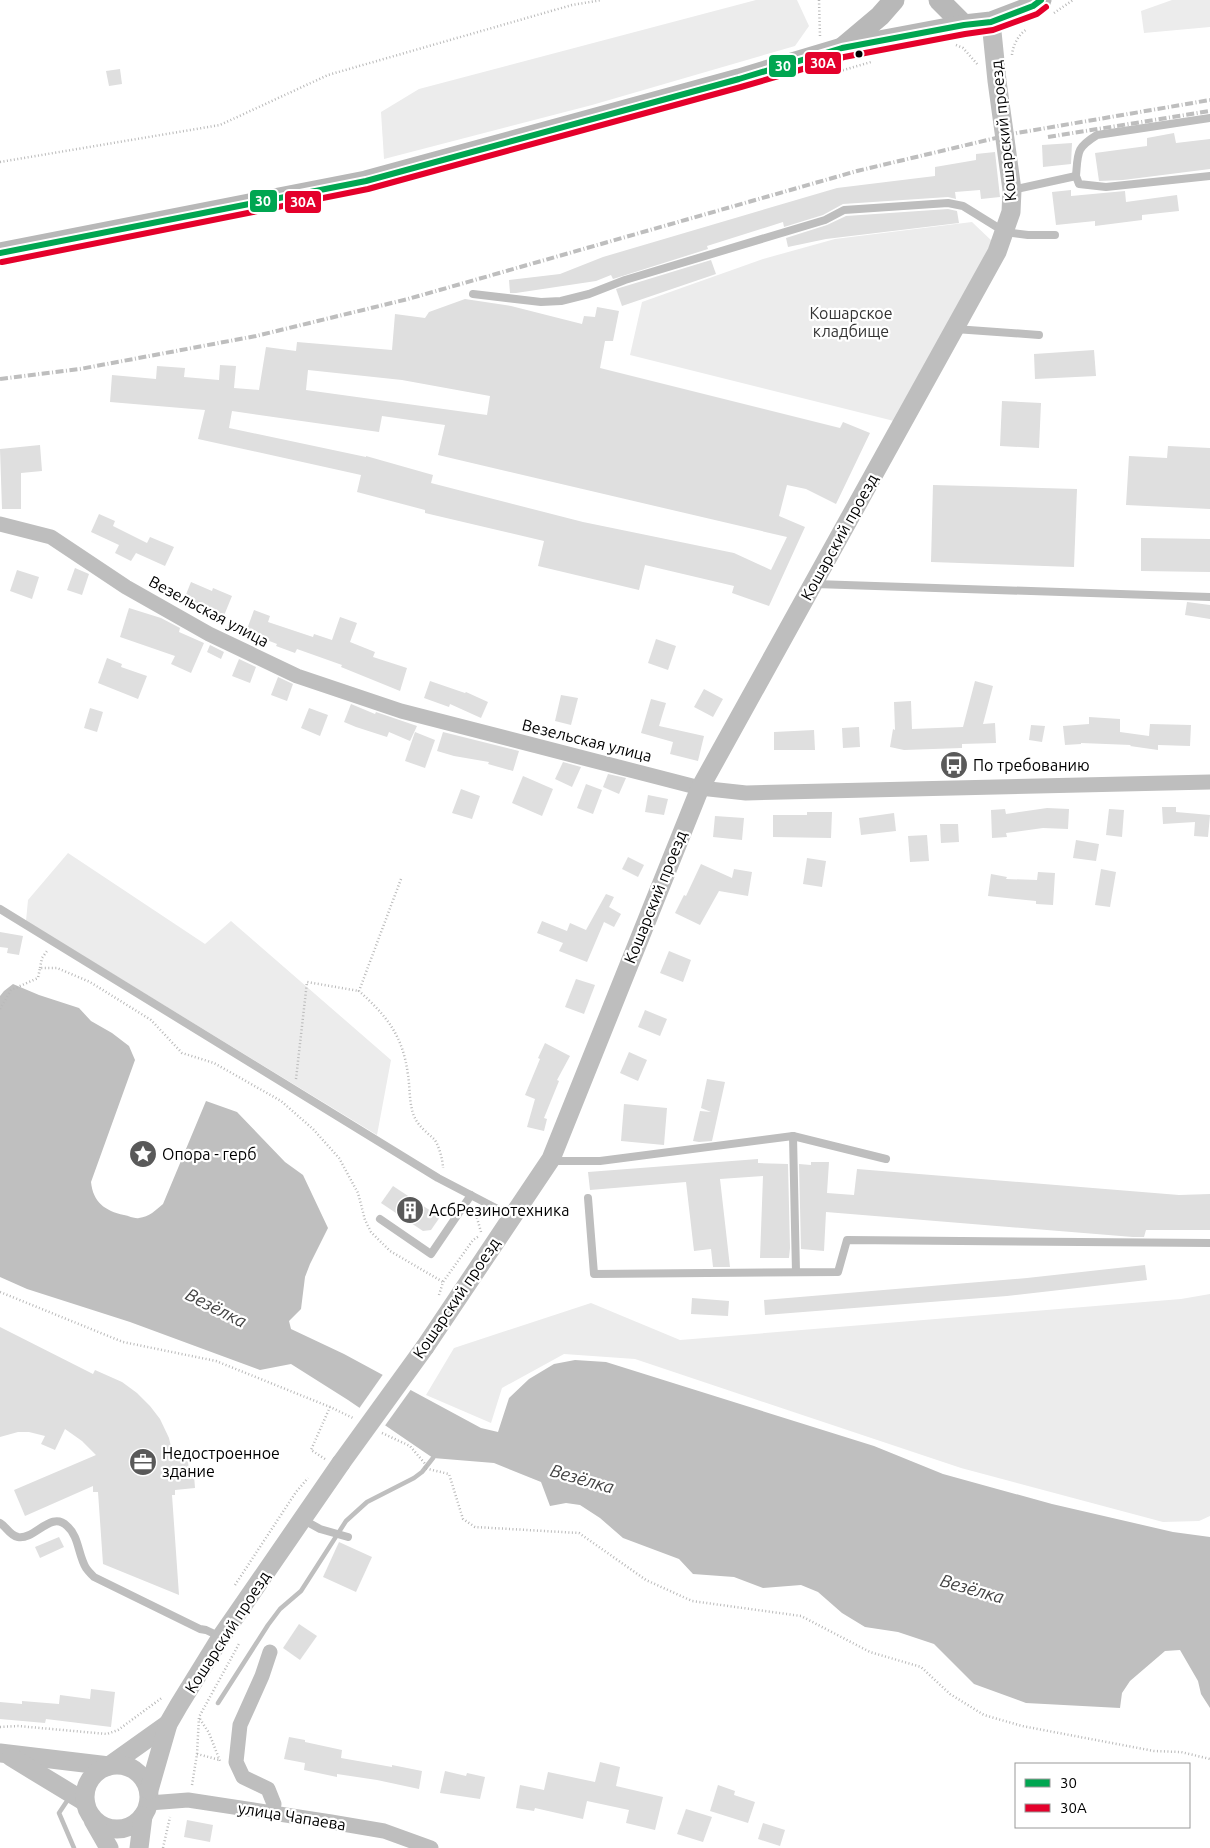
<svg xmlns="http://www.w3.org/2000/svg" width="1210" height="1848" viewBox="0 0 1210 1848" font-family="Ubuntu,sans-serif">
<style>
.green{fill:#ececec}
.water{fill:#bfbfbf}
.pier{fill:#fff}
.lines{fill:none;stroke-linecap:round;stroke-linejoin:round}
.stream{stroke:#bfbfbf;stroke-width:4.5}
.building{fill:#dfdfdf;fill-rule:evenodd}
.path{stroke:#b9b9b9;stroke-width:2.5;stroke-dasharray:1 2.5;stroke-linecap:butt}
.service{stroke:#bebebe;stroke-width:8}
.minor{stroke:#bebebe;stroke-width:15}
.tertiary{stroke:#bebebe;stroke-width:19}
.secondary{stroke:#b8b8b8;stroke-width:21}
.rail{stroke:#bebebe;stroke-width:4;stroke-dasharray:8 2.5 1 2.5;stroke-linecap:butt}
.tertiary-bridge{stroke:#bebebe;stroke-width:19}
.bus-1-casing{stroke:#fff;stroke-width:10}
.bus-2-casing{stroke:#fff;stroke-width:10}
.bus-1{stroke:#00a651;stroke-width:6}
.bus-2{stroke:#e4002b;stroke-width:6}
.bus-dot{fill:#000;stroke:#fff;stroke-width:2}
.labels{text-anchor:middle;stroke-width:4.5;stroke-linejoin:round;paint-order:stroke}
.street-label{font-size:16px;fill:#000;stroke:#fff}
.park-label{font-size:16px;fill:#333;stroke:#fff}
.poi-label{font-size:16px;fill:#000;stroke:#fff;text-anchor:start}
.water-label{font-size:18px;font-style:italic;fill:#444;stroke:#fff}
.line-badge{stroke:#fff;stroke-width:2}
.badge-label{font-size:14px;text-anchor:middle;font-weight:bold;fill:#fff}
</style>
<rect width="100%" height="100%" fill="#fff"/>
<g class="green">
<polygon points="756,0 797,0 809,26 795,46 592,105 384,159 381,112 419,89"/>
<polygon points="1172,0 1210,0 1210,27 1144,33 1141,11"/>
<polygon points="972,222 994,243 894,421 630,355 642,302 763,259 835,239"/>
<polygon points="68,853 205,944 231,921 391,1060 377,1135 26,921 28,900"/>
<polygon points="1210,1294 1210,1516 1199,1521 1163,1522 961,1468 635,1359 564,1354 502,1388 491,1423 426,1395 454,1348 591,1303 680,1340 1181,1299"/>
</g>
<path class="water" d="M13,984l26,11 40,13 12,13 21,12 17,13 6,14 -44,122c2,20 14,29 33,33 5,1 11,4 15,3 10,-1 17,-8 24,-14l43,-103 31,11 48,50 18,13 25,53 -18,36 -5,13 -4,32 -12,12 2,8 53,25 137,74 17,4 11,-34 20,-19 25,-15 21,-4 31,2 268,84 69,28 109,30 121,28 37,5v171l-9,-14 -3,-13 -18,-31 -15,1 -35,30 -8,12 -2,15 -94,-5 -52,-19 -40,-40 -36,-12 -33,-5 -23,-14 -24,-21 -17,-7 -38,3 -29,-11 -41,-3 -14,-15 -56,-21 -23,-20 -20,-13 -14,-2 -16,3 -9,-24 -47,-19 -61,-5 -85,-58 -57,-36 -31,6 -130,-48 -103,-33 -27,-12v-281l4,-5z"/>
<polygon class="pier" points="384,1373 412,1388 384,1427 358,1410"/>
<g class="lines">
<g class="stream">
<polyline points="218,1703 268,1625 280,1609 301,1591 346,1521 367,1502 414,1478 422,1472 433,1458"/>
<polyline points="69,1798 59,1813 74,1848"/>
</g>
</g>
<g class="building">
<polygon points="120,69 122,84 109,86 106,71"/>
<polygon points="1174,133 1176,143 1210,139 1210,169 1123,180 1099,181 1095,153 1147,146 1147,138"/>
<polygon points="1072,143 1071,164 1043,167 1042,145"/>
<polygon points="995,152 1000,197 981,199 980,190 955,192 956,199 948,197 843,204 823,215 784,227 783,222 707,246 708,249 613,279 611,275 596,281 516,293 510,293 509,280 560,274 603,257 837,188 935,176 935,167 976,160 976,154"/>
<polygon points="1071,190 1071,196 1125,191 1126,202 1177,195 1179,211 1142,215 1142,220 1095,226 1095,221 1056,225 1052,192"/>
<polygon points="948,209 957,211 959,223 826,239 788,247 786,238 827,225 846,216"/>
<polygon points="711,260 716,274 622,306 616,289"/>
<path d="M465,299l46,7 71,18 2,-8 11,1 2,-10 22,4 -6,30h-8l-5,27 240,60 3,-6 27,11 -34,71 -30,-15 -19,-4 -8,31 26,11 -36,79 -37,-13 2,-7 -89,-21 -6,25 -101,-24 6,-25 -119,-28v-3l-68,-18 4,-17 -163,-36 7,-29 -95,-8 2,-27 44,4 1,-13 28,2 -1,9 35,3 1,-15 16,1 -2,22 25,2 7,-43 30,4 1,-9 95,8 3,-36 30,4 4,-6zM308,370l94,10 88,16 -3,19 -181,-25zM232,411l147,21 3,-16 63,9 -7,30 349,82 -16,33 -37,-17 -151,-31 -152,-39 2,-8 -67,-19v1l-137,-29z"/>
<polygon points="1094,350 1096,376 1035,379 1034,354"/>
<polygon points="1002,401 1041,403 1039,448 1000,446"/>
<polygon points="40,445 42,471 21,473 21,509 2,509 0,449"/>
<polygon points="1168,446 1210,448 1210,509 1126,505 1129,456 1167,458"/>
<polygon points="933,485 1077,489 1074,567 931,562"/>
<polygon points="99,514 115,521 113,526 147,543 150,537 174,547 165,566 136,553 131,561 115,553 119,545 91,532"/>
<polygon points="1141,538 1210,539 1210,572 1141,571"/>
<polygon points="75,568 89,574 82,595 67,590"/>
<polygon points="17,570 39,577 32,599 10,591"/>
<polygon points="191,582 212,591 213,588 232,596 223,618 183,602"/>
<polygon points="1187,602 1210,605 1210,619 1185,615"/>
<polygon points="129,608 161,618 180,628 179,632 204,643 191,673 171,664 175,656 120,637"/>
<polygon points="254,610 270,616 268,622 313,637 314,634 332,640 340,617 357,623 350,642 375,652 373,657 407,668 400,691 341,667 342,665 297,649 295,653 276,646 277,644 246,632"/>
<polygon points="656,639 676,646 668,670 648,663"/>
<polygon points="210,645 224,652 221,659 207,652"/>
<polygon points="107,658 122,664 121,667 147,676 138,699 98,683"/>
<polygon points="239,659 256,667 250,683 232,676"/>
<polygon points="278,677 293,684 287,701 271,695"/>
<polygon points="430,681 465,693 466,692 488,702 481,718 450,704 449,707 424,698"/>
<polygon points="975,681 993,686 983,724 995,723 996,743 962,744 962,748 904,750 890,747 893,729 895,730 894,702 911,701 912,729 963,727"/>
<polygon points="704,689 723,699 713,717 694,707"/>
<polygon points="561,695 578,698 571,725 555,721"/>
<polygon points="651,699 666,703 659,726 704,736 698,761 670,754 673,742 641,733"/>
<polygon points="351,704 375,714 376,712 417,726 410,741 389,732 387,737 356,727 344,722"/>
<polygon points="90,708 103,712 97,732 84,728"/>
<polygon points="309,708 328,715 320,736 301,728"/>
<polygon points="1089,717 1120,719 1120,732 1149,736 1150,724 1191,725 1190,746 1158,745 1158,750 1130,746 1131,745 1081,743 1081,744 1065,745 1063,726 1089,724"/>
<polygon points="1031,725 1045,726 1042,742 1029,740"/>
<polygon points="859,727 860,747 843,748 842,728"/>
<polygon points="814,730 815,750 774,750 774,732"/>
<polygon points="415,732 435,740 425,768 405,761"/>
<polygon points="443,732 519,751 513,771 488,764 489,762 454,756 437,751"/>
<polygon points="563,762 581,767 572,787 555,779"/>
<polygon points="608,774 626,778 619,794 603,787"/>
<polygon points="523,776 553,789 542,816 512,803"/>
<polygon points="586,784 602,790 593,814 577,808"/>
<polygon points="461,789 480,796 472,819 452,813"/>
<polygon points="648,795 668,799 664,815 645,812"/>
<polygon points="1162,807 1176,807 1176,812 1210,815 1208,837 1194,836 1195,822 1163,824"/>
<polygon points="1047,808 1069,809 1068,829 1043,828 1006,833 1007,837 992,838 991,810 1005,809 1006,814"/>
<polygon points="1109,809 1124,810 1122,837 1106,835"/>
<polygon points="807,812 832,812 831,838 773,837 773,815 807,815"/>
<polygon points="894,813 896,831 861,835 859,818"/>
<polygon points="715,816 744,818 742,840 713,837"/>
<polygon points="940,824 958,824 959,842 941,843"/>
<polygon points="927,835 929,861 910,862 908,836"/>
<polygon points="1076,840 1099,844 1096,861 1073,858"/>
<polygon points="628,857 644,865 638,877 622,869"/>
<polygon points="807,858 826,861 822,887 803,884"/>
<polygon points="701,864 732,878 734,869 752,872 748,896 719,891 700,925 675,913 684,895 686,896"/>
<polygon points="1101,869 1116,872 1110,907 1095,905"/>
<polygon points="1038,872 1055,873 1053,905 1036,904 1036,901 988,896 991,874 1007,877 1006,879 1037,880"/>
<polygon points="606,894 614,897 609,907 621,914 614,927 604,922 587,962 559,951 563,943 537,933 542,921 567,931 570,923 586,930"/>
<polygon points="0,932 23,936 19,955 7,953 8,948 0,947"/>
<polygon points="669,951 691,960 683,982 660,973"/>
<polygon points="576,979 595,985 584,1014 565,1007"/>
<polygon points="645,1010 667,1019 660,1036 638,1027"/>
<polygon points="545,1043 570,1056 557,1080 559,1081 544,1118 547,1119 544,1131 527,1127 535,1099 525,1095 540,1059 538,1058"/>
<polygon points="629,1052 647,1060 638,1081 620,1073"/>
<polygon points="707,1079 725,1082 712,1141 699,1142 693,1141 700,1111 711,1112 701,1108"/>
<polygon points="624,1104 667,1108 664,1145 621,1141"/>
<polygon points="758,1159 758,1163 788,1164 790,1248 789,1258 760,1258 763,1176 720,1179 730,1267 713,1267 711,1249 694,1251 686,1182 590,1190 588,1172"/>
<polygon points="811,1162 829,1162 827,1193 854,1195 857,1169 1179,1195 1210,1194 1210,1230 1146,1230 1144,1237 1133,1237 826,1212 824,1251 801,1249 799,1164 811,1165"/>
<polygon points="393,1186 440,1217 431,1230 423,1231 381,1203"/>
<polygon points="1145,1265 1147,1280 1007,1296 765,1315 764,1300 1027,1278"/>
<polygon points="692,1298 729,1301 728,1316 691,1314"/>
<polygon points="0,1327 93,1374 95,1370 122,1382 137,1393 150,1406 160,1419 169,1438 174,1459 188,1458 189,1475 194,1475 195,1488 175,1490 175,1495 172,1495 179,1595 103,1564 98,1492 93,1492 93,1486 25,1516 14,1490 96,1455 82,1441 65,1429 55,1450 41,1444 45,1436 29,1432 18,1432 0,1437"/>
<polygon points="59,1537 64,1547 40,1558 35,1547"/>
<polygon points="339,1542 372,1557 356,1592 323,1577"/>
<polygon points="299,1624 317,1636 300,1660 283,1648"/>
<polygon points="91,1689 115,1692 111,1727 46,1719 45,1723 0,1719 0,1702 22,1704 22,1701 59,1704 60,1695 90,1699"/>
<polygon points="289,1737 305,1740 305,1742 342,1750 341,1758 392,1767 392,1765 422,1771 419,1789 377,1780 337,1774 337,1777 304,1770 305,1763 284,1759"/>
<polygon points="600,1762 620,1767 616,1786 663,1797 655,1830 626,1823 629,1810 587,1801 583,1819 535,1808 534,1811 516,1808 520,1785 544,1790 548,1772 595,1782"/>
<polygon points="445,1771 466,1776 467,1773 485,1777 480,1799 440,1793"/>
<polygon points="718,1785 735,1791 734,1795 755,1802 748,1823 710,1811"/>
<polygon points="686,1809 712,1817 703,1842 677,1834"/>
<polygon points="187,1820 213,1825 210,1842 184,1837"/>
<polygon points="763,1823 785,1830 780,1846 758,1839"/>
</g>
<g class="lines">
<g class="path">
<polyline points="819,0 820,36"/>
<polyline points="1054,13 1073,0"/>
<polyline points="956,45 963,48 978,65"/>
<path d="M1012,55c1,-10 6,-20 15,-26"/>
<polyline points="829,70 830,74 871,62"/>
<polyline points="0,162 220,125 328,75 572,5 602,0"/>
<path d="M401,879l-42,112c28,25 44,45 49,84 2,12 1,26 5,38 3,11 13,19 21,26 5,6 9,22 9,29"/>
<polyline points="40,968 42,958 47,951"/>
<polyline points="0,1009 11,990 38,978 40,968 57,968 90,982 151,1020 182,1053 214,1063 281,1101 313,1129 339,1158 358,1193 365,1220 371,1232 390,1251 443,1282"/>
<polyline points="296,1079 307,982 359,991"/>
<polyline points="475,1211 481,1232"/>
<polyline points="0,1292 123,1342 216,1361 330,1407 353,1418"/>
<polyline points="439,1295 443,1282 473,1240 479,1236"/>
<polyline points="382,1433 410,1446 427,1466 424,1468 449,1474 463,1519 475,1527 579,1533 646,1580 692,1601 801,1616 870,1652 921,1667 950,1694 984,1715 1022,1726 1154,1751 1181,1752 1210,1759"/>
<polyline points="325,1459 311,1450 330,1407"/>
<polyline points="235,1585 296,1492 308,1478"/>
<polyline points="200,1719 209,1733 220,1761"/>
<polyline points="0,1727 18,1726 107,1734 118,1730 163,1697"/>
<polyline points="197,1754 220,1760"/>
<polyline points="192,1785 197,1754 199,1717 240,1642"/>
<polyline points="163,1848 170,1817"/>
</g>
<g class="service">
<path d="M1076,176c2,-24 0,-28 21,-41l113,-17"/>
<polyline points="1012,190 1076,176 1079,184 1106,187 1210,176"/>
<polyline points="473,294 541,302 561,301 589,294 625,280 825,220 844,210 948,203 963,206 1005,232 1028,235 1055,235"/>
<polyline points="955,329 1039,335"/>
<polyline points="815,584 1210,597"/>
<polyline points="0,909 438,1178 511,1216"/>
<polyline points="793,1136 796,1272"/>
<polyline points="552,1159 557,1161 600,1161 793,1136 886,1159"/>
<polyline points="588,1198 594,1274 838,1272 847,1240 1210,1243"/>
<polyline points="380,1219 431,1254 471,1195"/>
<polyline points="302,1519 320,1529 348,1537"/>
<path d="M0,1523c7,4 9,12 18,14 17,3 33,-27 49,-11 12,10 11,29 19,42 2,3 5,6 8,9l106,52 6,1 15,7"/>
</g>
<g class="minor">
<polyline points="0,524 51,537 126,587 209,634 297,676 401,711 700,788 746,793 1210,782"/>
<polyline points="270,1652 262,1676 240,1725 236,1762 243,1777 268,1789 274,1804 272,1813"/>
<polyline points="149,1803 188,1800 331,1822 384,1831 431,1848"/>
</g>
<g class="tertiary">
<polyline points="425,1347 551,1159 700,788 997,252 1011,212 1012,190 997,81 991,22"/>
<polyline points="0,1753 109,1766 168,1724"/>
<polyline points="11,1757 85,1802"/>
<circle cx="117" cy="1797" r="32"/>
<polyline points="149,1790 168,1724 179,1705 221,1637 341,1463"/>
<polyline points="93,1820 109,1848"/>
<polyline points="139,1848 143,1816"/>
</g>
<g class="secondary">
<polyline points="939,0 964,25"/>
<polyline points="842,48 880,16 894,0"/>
<polyline points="0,253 366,181 739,79 842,48 964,25 991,22 1033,6 1041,0"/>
</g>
<g class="rail">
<polyline points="1048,137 1210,111"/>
<polyline points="0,379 80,369 256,336 408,299 857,171 1017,133 1210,100"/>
</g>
<polyline class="tertiary-bridge" points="341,1463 425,1347"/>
<g class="bus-1-casing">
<polyline id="bus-1" points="0,253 366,181 739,79 842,48 964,25 991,22 1033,6 1041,0"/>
</g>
<g class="bus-2-casing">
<polyline id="bus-2" points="2,262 368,189 741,87 844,57 965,34 993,30 1037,14 1046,7"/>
</g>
<use href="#bus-1" class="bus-1"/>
<use href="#bus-2" class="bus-2"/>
</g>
<defs>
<g id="bus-disc" transform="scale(1.4375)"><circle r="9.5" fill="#595959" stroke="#fff"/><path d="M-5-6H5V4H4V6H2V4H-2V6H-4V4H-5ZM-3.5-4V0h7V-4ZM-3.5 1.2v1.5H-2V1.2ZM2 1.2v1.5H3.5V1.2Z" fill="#fff"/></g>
<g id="sight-disc" transform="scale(1.4375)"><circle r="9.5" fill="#595959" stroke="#fff"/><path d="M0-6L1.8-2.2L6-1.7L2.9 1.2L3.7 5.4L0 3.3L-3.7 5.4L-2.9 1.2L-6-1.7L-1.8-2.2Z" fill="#fff"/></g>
<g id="building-disc" transform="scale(1.4375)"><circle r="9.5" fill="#595959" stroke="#fff"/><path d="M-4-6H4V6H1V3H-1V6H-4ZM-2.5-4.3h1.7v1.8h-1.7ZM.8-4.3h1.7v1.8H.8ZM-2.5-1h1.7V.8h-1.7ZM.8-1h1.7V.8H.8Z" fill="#fff"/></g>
<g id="office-disc" transform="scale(1.4375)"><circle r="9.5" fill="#595959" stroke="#fff"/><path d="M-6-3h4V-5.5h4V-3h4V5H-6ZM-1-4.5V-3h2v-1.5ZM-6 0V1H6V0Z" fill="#fff"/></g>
</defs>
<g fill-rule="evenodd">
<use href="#bus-disc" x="954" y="765"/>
<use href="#sight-disc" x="143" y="1154"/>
<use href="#building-disc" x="410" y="1210"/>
<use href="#office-disc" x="143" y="1462"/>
</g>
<circle class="bus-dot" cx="859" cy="54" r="4.5"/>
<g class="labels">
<g class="street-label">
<text transform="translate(1003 131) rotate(-96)" y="6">Кошарский проезд</text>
<text transform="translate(839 537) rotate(-61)" y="6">Кошарский проезд</text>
<text transform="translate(209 611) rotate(28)" y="6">Везельская улица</text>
<text transform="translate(587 740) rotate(14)" y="6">Везельская улица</text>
<text transform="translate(655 897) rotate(-68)" y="6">Кошарский проезд</text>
<text transform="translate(456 1298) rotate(-56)" y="6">Кошарский проезд</text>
<text transform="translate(227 1632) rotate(-57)" y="6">Кошарский проезд</text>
<text transform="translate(292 1816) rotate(9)" y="6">улица Чапаева</text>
</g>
<g class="park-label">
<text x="851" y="319">Кошарское<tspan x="851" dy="18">кладбище</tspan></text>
</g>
<g class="poi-label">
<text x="973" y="771">По требованию</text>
<text x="162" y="1160">Опора - герб</text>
<text x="429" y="1216">АсбРезинотехника</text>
<text x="162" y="1459">Недостроенное<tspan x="162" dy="18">здание</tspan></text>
</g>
<g class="water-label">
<text transform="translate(216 1308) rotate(27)" y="6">Везёлка</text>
<text transform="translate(582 1479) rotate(16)" y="6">Везёлка</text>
<text transform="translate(972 1589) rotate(16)" y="6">Везёлка</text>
</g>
</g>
<g class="line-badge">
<rect x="804" y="51" width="38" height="24" rx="5" fill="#e4002b"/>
<rect x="768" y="54" width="29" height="24" rx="5" fill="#00a651"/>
<rect x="249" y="189" width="29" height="24" rx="5" fill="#00a651"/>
<rect x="284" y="190" width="38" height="24" rx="5" fill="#e4002b"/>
</g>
<g class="badge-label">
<text x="823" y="68">30А</text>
<text x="783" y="71">30</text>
<text x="263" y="206">30</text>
<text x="303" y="207">30А</text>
</g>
<rect x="1015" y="1763" width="175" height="65" fill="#ffffff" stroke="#999999"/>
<rect x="1025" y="1779" width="25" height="8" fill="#00a651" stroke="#999999"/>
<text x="1060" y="1788" font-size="15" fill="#000000">30</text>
<rect x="1025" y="1804" width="25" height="8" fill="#e4002b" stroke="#999999"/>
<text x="1060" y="1813" font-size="15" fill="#000000">30А</text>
</svg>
